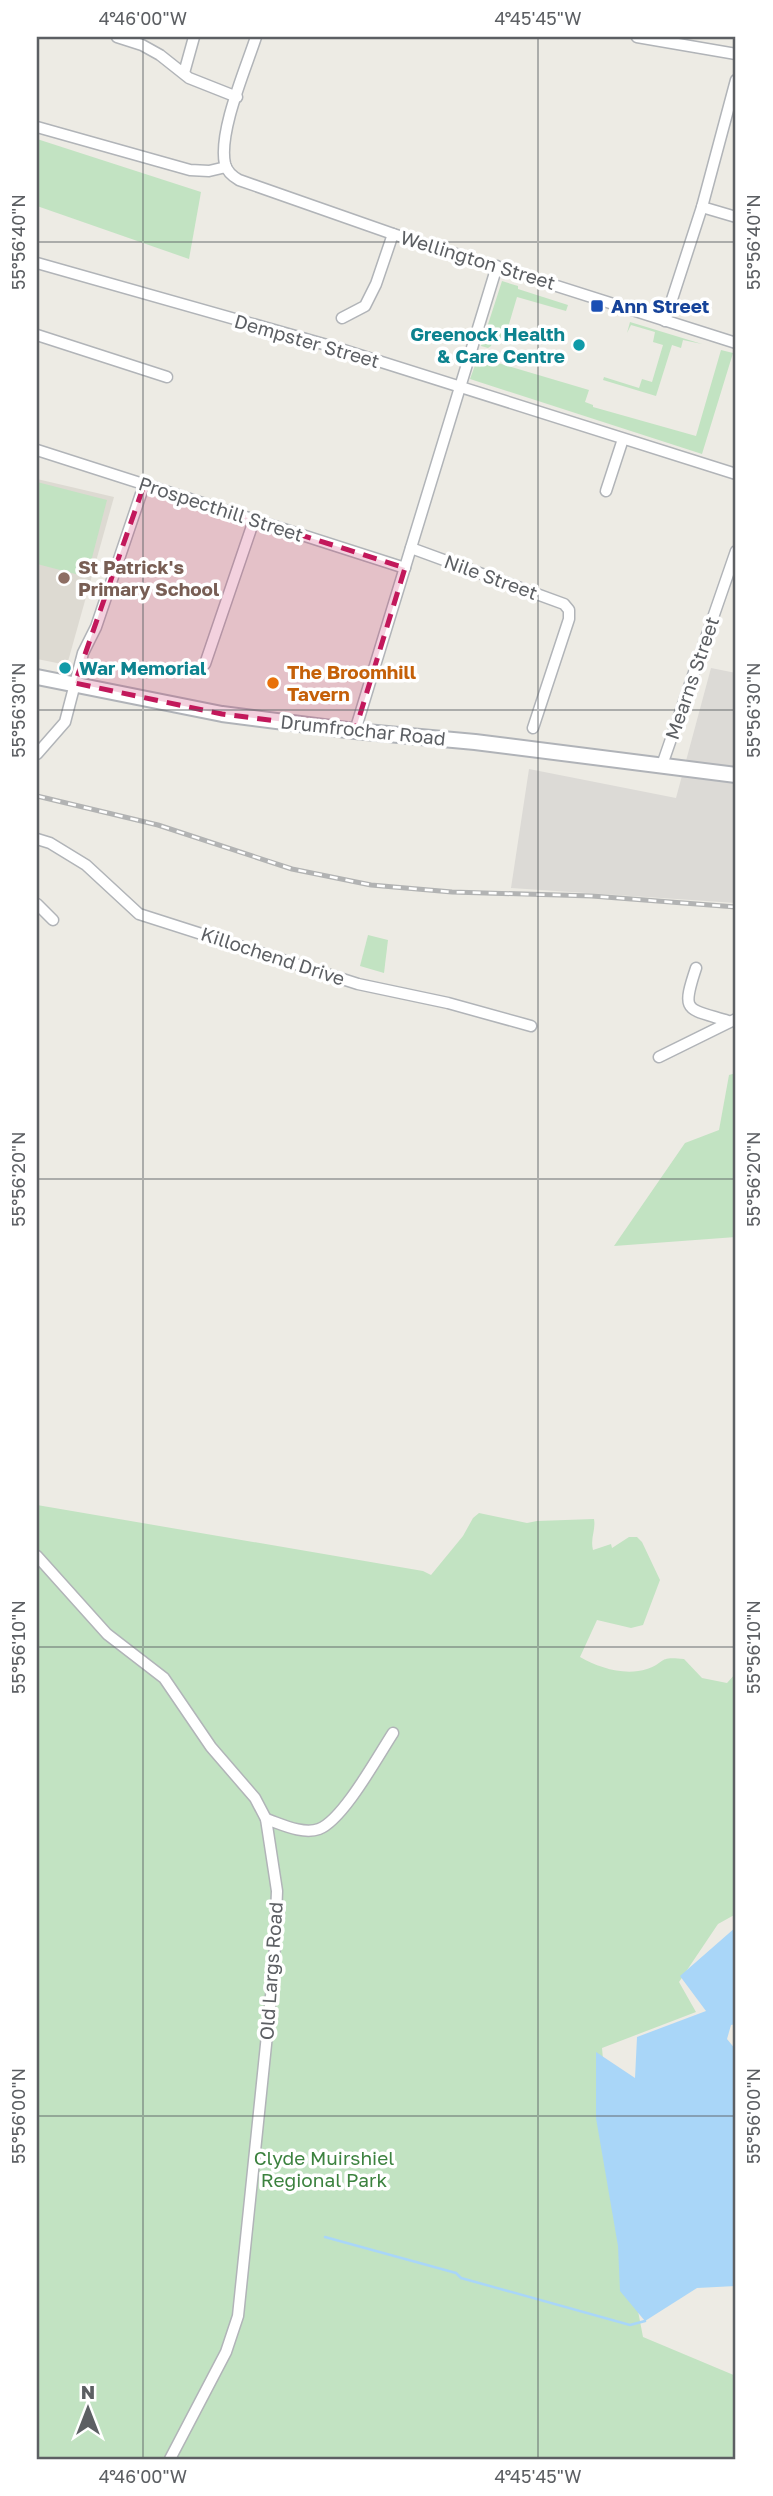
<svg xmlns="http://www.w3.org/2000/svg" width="773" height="2496" viewBox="0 0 773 2496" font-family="'Golos Text',sans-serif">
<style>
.industrial{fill:#dcdad6}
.education{fill:#dddad2}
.green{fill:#c2e3c2}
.water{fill:#a9d6f8}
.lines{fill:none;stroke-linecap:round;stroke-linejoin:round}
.stream{stroke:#a9d6f8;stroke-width:2.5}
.minor-casing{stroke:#b1b4b8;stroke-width:13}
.secondary-casing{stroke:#b0b3b8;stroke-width:18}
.minor{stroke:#fff;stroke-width:10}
.secondary{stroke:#fff;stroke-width:14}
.rail-casing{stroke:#b2b3b3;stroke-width:5}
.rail{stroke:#fff;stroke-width:2.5;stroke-dasharray:8;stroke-linecap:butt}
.marked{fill:#c2185b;fill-opacity:0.2;stroke:#c2185b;stroke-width:5;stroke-dasharray:14 9;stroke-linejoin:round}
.ticks{fill:none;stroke:#5c5f63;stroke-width:2;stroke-opacity:0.45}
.transit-dot{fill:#1a4fb4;stroke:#fff;stroke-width:2.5}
.culture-dot{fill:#0f9aa8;stroke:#fff;stroke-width:2.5}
.education-dot{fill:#8d6e63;stroke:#fff;stroke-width:2.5}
.food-dot{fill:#e8710a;stroke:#fff;stroke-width:2.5}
.labels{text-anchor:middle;stroke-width:7;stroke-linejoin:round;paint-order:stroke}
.street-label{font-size:19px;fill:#5c5f63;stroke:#fff}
.transit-label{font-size:19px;font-weight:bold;fill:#164399;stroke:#fff;text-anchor:start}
.culture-label{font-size:19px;font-weight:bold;fill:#0d838f;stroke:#fff;text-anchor:end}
.education-label{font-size:19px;font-weight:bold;fill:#785e54;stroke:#fff;text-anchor:start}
.food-label{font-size:19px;font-weight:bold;fill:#c56008;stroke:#fff;text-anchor:start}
.park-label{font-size:19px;fill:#3c823f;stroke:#fff}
.neatline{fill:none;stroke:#5c5f63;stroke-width:2.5}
.ticks-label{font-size:18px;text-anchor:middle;fill:#5c5f63}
</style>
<rect width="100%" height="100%" fill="#edebe4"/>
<polygon class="industrial" points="711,668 736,673 736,903 511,888 529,769 676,798"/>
<polygon class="education" points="37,479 114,497 67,665 37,659"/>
<g class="green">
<polygon points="37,139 201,192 189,259 37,206"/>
<polygon points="502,281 518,286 518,289 568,305 566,311 517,297 504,341 494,338 491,346 488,348 481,346"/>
<polygon points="630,322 702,344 683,340 681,348 672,345 656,396 603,380 604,377 639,388 642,379 652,382 663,345 653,342 655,332 631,325 627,333"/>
<polygon points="721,350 733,353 702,454 470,379 478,357 488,360 491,358 498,360 498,363 589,390 585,402 593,405 593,407 696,436"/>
<polygon points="37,482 107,500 87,577 37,564"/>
<polygon points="368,935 388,940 384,973 360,966"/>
<polygon points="736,1073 736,1237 614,1246 685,1143 719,1130 729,1075"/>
<path d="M37,1505l386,66 8,4 32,-39 10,-18 6,-5 48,10 10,-2 57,-2c2,11 -4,19 -1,31l18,-6 1,4 17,-11h8l5,5 18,38 -17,45 -12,3 -34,-8 -17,37c19,11 45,19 67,12 20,-7 10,-13 37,-10l18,19 25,5 9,-10v241l-18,10 -39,58 17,30 -94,36 12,137 29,152 93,39v83h-699z"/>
</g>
<polygon class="water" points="736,1927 736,2024 731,2025 727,2039 736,2050 736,2286 697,2288 645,2321 620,2291 618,2246 596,2118 596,2052 635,2078 637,2037 706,2011 680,1976"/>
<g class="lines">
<polyline class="stream" points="325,2237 456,2273 461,2278 630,2325 645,2321"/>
<g class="minor-casing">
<g id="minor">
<polyline points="117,37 142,45 160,55 189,78 237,97"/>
<path d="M256,37c-10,31 -38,95 -31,127 2,8 7,12 14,16l154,54 343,109"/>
<polyline points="637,37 736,54"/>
<polyline points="184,73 194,37"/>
<polyline points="37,127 190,170 209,171 226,167"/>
<polyline points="702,207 736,217"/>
<polyline points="37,263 334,347 736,474"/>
<polyline points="342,318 365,306 376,284 393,234"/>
<polyline points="665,321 702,207 736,80"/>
<polyline points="37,335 167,377"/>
<polyline points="37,450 405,568"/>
<polyline points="606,491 623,439"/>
<polyline points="411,548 564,604 569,610 569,619 533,728"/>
<polyline points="205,664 254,520"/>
<polyline points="355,731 497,266"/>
<polyline points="37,754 65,722 83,653 96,627 144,485"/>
<polyline points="662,765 736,551"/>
<polyline points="37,839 50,843 86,865 139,914 358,984 448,1003 531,1026"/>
<polyline points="37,904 53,920"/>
<path d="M696,968c-15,45 -10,40 32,53"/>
<polyline points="659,1057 736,1019"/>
<polyline points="37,1556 107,1634 164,1678 211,1747 255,1798 266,1819 277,1891 274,1967 238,2316 226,2352 170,2459"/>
<path d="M266,1819c15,5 37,16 53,10 24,-9 59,-73 74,-96"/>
</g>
</g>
<g class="secondary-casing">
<polyline id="secondary" points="37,677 222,714 355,731 475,742 736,775"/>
</g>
<use href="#minor" class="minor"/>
<use href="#secondary" class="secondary"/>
<g class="rail-casing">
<polyline id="rail" points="37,796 158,825 292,869 371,885 452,892 592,896 736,907"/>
</g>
<use href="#rail" class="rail"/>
</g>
<path class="marked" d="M144,485l261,83 -50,163 -133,-17 -147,-31z"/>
<path class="ticks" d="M143,37v2422M538,37v2422M37,242h699M37,710h699M37,1179h699M37,1647h699M37,2116h699"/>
<rect class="transit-dot" x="590" y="299" width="14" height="14" rx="3.5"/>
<g class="culture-dot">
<circle cx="579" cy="345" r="7"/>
<circle cx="65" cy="668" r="7"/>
</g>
<circle class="education-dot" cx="64" cy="578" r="7"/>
<circle class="food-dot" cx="273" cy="683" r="7"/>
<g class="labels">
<g class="street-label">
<text transform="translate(478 260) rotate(17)" y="7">Wellington Street</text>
<text transform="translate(307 341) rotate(16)" y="7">Dempster Street</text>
<text transform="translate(221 509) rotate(18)" y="7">Prospecthill Street</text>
<text transform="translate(491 577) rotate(20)" y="7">Nile Street</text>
<text transform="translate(692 678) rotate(-71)" y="7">Mearns Street</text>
<text transform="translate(363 730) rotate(6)" y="7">Drumfrochar Road</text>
<text transform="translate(273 956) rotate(18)" y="7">Killochend Drive</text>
<text transform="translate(271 1971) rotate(-86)" y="7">Old Largs Road</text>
</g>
<g class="transit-label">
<text x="611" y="313">Ann Street</text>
</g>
<g class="culture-label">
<text x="565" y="341">Greenock Health<tspan x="565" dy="22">&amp; Care Centre</tspan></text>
<text x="79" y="675" text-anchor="start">War Memorial</text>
</g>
<g class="education-label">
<text x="78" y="574">St Patrick's<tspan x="78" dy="22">Primary School</tspan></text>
</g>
<g class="food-label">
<text x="287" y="679">The Broomhill<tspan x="287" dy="22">Tavern</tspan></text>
</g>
<g class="park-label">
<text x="324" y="2165">Clyde Muirshiel<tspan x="324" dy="22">Regional Park</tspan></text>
</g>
</g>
<rect width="773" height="2496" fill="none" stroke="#ffffff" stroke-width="77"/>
<g transform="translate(88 2409)" stroke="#ffffff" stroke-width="5" paint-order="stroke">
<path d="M0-5L12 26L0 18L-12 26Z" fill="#5c5f63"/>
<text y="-10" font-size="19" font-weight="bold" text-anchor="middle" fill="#5c5f63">N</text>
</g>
<rect x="38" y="38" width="696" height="2420" class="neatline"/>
<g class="ticks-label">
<text x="143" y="25">4°46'00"W</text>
<text x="538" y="25">4°45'45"W</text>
<text transform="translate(19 242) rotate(-90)" y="6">55°56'40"N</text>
<text transform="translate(754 242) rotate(-90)" y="6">55°56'40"N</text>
<text transform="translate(19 710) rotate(-90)" y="6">55°56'30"N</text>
<text transform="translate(754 710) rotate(-90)" y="6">55°56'30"N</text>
<text transform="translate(19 1179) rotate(-90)" y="6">55°56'20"N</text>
<text transform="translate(754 1179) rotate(-90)" y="6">55°56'20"N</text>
<text transform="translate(19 1647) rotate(-90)" y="6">55°56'10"N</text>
<text transform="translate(754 1647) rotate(-90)" y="6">55°56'10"N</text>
<text transform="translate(19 2116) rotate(-90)" y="6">55°56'00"N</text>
<text transform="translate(754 2116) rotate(-90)" y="6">55°56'00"N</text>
<text x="143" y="2483">4°46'00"W</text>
<text x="538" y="2483">4°45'45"W</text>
</g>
</svg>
